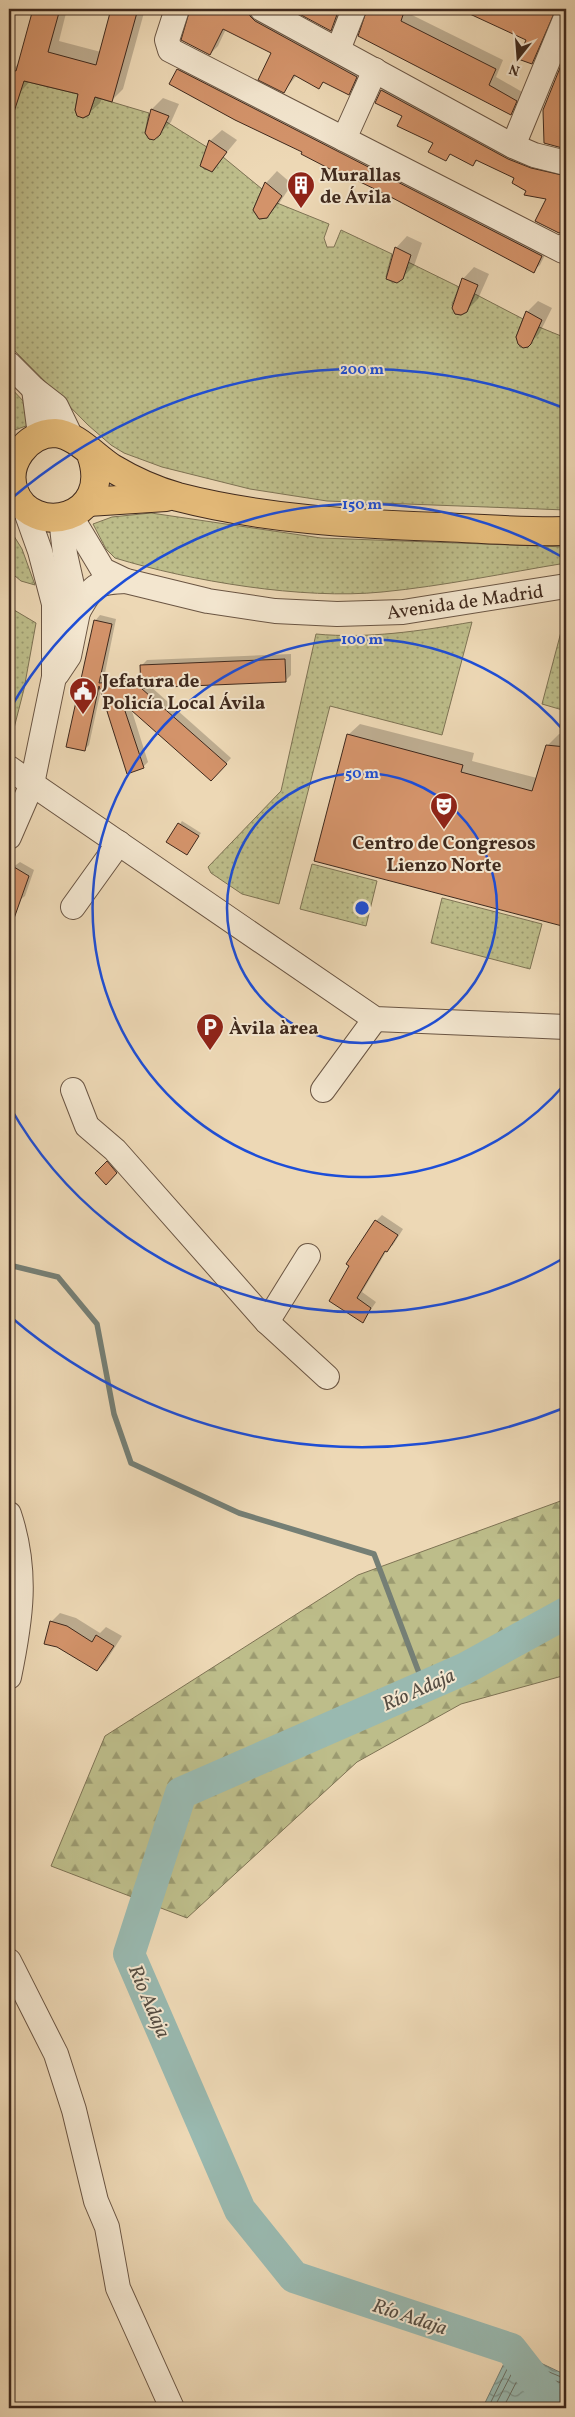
<svg xmlns="http://www.w3.org/2000/svg" width="575" height="2417" viewBox="0 0 575 2417" font-family="Vollkorn,serif">
<style>
.grass{fill:url(#grass-dots);stroke:#7e7354}
.forest{fill:url(#forest-firs);stroke:#7e7354}
.water{fill:url(#water-waves);stroke:#757f75}
.shadow{fill:#0003}
.lines{fill:none;stroke-linecap:round;stroke-linejoin:round}
.shore{stroke:#6c7166;stroke-width:1}
.stream{stroke:#757f75;stroke-width:5.5}
.river{stroke:#99b9b0;stroke-width:32}
.building{fill:#d3936a;stroke:#3f291d}
.minor-casing{stroke:#6a5543;stroke-width:26}
.highway-casing{stroke:#3f291d;stroke-width:30}
.minor{stroke:#f3e6cf;stroke-width:24}
.highway{stroke:#e6bc7a;stroke-width:28}
.ring{fill:none;stroke:#1d4ed8;stroke-width:2.5}
.labels{text-anchor:middle;stroke-width:4;stroke-linejoin:round;paint-order:stroke}
.poi-label{font-size:19px;font-weight:bold;fill:#3f291d;stroke:#f3e6cf;text-anchor:start}
.street-label{font-size:19px;fill:#3f291d;stroke:#f3e6cf}
.water-label{font-size:20px;font-style:italic;fill:#564d42;stroke:#f3e6cf}
.centre{fill:#1d4ed8;stroke:#f3e6cf;stroke-width:2.5}
.ring-label{font-size:15px;text-anchor:middle;font-weight:bold;fill:#1d4ed8;stroke:#f3e6cf;stroke-width:4;stroke-linejoin:round;paint-order:stroke}
</style>
<defs>
<pattern id="grass-dots" width="8" height="8" patternUnits="userSpaceOnUse" patternTransform="scale(1.25)"><rect width="8" height="8" fill="#bdbd8a"/><path d="M2 2h.1M6 6h.1" fill="none" stroke="#9b9a70" stroke-width="1.8" stroke-linecap="round"/></pattern>
<pattern id="forest-firs" width="22" height="20" patternUnits="userSpaceOnUse" patternTransform="scale(1.25)"><rect width="22" height="20" fill="#bdbd8a"/><path d="M5 1l3.5 6h-7zM16 11l3.5 6h-7z" fill="#9b9a70"/></pattern>
<pattern id="water-waves" width="16" height="10" patternUnits="userSpaceOnUse" patternTransform="scale(1.25)"><rect width="16" height="10" fill="#99b9b0"/><path d="M0 5q4-4 8 0t8 0" fill="none" stroke="#7e968f"/></pattern>
</defs>
<rect width="100%" height="100%" fill="#edd8b5"/>
<filter id="stains"><feTurbulence type="fractalNoise" baseFrequency=".004" numOctaves="4"/><feColorMatrix values="0 0 0 0 .2 0 0 0 0 .09 0 0 0 0 .02 0 0 0 .5 -.17"/></filter>
<radialGradient id="worn" r=".72"><stop offset=".6" stop-color="#630" stop-opacity="0"/><stop offset="1" stop-color="#630" stop-opacity=".3"/></radialGradient>
<g class="grass">
<polygon points="24,81 78,94 75,110 77,115 83,118 89,115 95,97 149,113 145,133 149,139 154,139 160,135 165,121 210,149 201,162 204,169 213,171 223,157 262,189 253,210 259,219 267,218 277,203 329,224 324,238 327,247 334,247 341,230 392,254 386,277 393,283 403,279 408,262 459,287 452,305 455,314 461,315 467,312 475,294 523,319 516,337 520,347 528,347 539,327 566,338 566,510 327,501 250,489 162,467 124,453 111,445 88,425 9,345 9,98 10,99"/>
<polygon points="9,386 26,404 31,418 26,426 9,432"/>
<path d="M151,513l170,25 245,9v16c-61,10 -122,23 -184,29 -79,8 -192,-11 -267,-34l-9,-9 -13,-25 19,-7z"/>
<polygon points="9,528 22,549 35,585 21,581 9,571"/>
<polygon points="9,607 36,623 24,689 12,736 9,737"/>
<polygon points="566,613 566,711 542,704"/>
<path d="M472,622l-30,113 -112,-29 -51,198 -37,-10 -31,-21 -3,-6 73,-76 35,-157c52,5 104,-3 156,-12z"/>
<polygon points="312,864 377,881 366,926 300,909"/>
<polygon points="442,898 542,924 530,969 431,943"/>
</g>
<polygon class="forest" points="566,1499 566,1675 461,1704 357,1762 187,1918 51,1866 105,1736 358,1575"/>
<polygon class="water" points="511,2349 566,2375 566,2408 484,2408 483,2407"/>
<g class="shadow">
<polygon points="34,9 67,9 59,41 101,52 113,9 145,9 123,89 112,100 102,98 100,103 88,114 80,93 30,81 17,96 9,97 9,81 12,70 19,63"/>
<polygon points="192,9 259,9 364,68 356,85 349,93 325,81 319,87 297,75 284,91 272,53 226,29 218,46 210,54 183,40"/>
<polygon points="293,9 344,9 338,21 330,29"/>
<polygon points="368,9 409,9 408,13 503,60 496,77 524,93 518,106 511,114 360,35"/>
<polygon points="460,9 558,9 539,55 531,63 527,39"/>
<polygon points="566,56 566,140 561,146 544,111"/>
<polygon points="185,64 548,249 540,265 533,271 304,152 178,70"/>
<polygon points="388,85 566,169 566,228 559,232 548,198 528,190 515,178 478,160 473,165 451,153 445,159 434,142 404,116 377,103 382,90"/>
<polygon points="163,98 179,104 171,122 159,134 152,109"/>
<polygon points="222,130 237,140 212,170 210,141"/>
<polygon points="277,171 292,184 278,205 266,217 254,210 266,183"/>
<polygon points="407,236 422,243 414,266 402,278 396,248"/>
<polygon points="474,267 489,274 478,299 466,311 463,279"/>
<polygon points="538,301 552,308 539,334 527,346 527,312"/>
<polygon points="100,615 116,619 104,678 139,677 142,679 141,666 147,660 291,654 291,675 285,681 150,686 231,758 216,775 131,708 148,762 143,767 101,690 89,745 84,750 95,621"/>
<polygon points="360,724 474,753 472,761 537,778 547,746 559,734 566,735 566,926 316,860 348,735"/>
<polygon points="182,821 201,833 189,851 168,841"/>
<polygon points="20,862 34,870 25,896 9,908 9,870"/>
<polygon points="110,1160 119,1170 106,1183 96,1173"/>
<polygon points="382,1215 403,1229 393,1245 387,1250 362,1292 376,1302 363,1321 331,1300 376,1221"/>
<polygon points="60,1613 76,1618 100,1633 106,1627 122,1636 106,1661 97,1670 51,1622"/>
</g>
<g class="lines">
<g class="shore">
<polyline points="488,2408 513,2357 566,2379"/>
<polyline points="494,2408 516,2365 566,2385"/>
<polyline points="503,2408 520,2375 558,2391 566,2393"/>
</g>
<polyline class="stream" points="9,1265 58,1277 97,1324 114,1414 131,1463 239,1513 374,1554 424,1686"/>
<polyline class="river" points="557,2408 511,2349 294,2277 240,2210 129,1954 181,1793 464,1669 566,1613"/>
</g>
<g class="building">
<polygon points="33,9 60,9 48,52 96,65 111,9 138,9 112,102 95,97 89,115 83,118 77,116 75,110 78,94 24,81 12,118 9,118 9,69 16,71"/>
<polygon points="190,9 248,9 250,16 255,21 357,77 349,95 323,82 319,89 294,75 284,93 258,80 271,53 223,29 210,55 181,40"/>
<polygon points="290,9 339,9 331,31"/>
<polygon points="367,9 405,9 401,21 496,69 489,85 517,101 511,115 358,36"/>
<polygon points="459,9 556,9 532,64 518,59 526,40"/>
<polygon points="566,53 566,149 544,143 543,110"/>
<polygon points="177,69 542,256 534,273 387,195 354,179 353,181 301,154 302,152 235,120 169,84"/>
<polygon points="381,90 508,159 531,168 566,176 566,225 563,232 559,233 535,221 546,199 524,195 526,191 512,183 514,178 476,160 473,166 450,154 446,161 428,152 433,143 397,126 402,116 375,103"/>
<polygon points="151,109 169,116 160,135 154,140 149,139 145,133"/>
<polygon points="209,140 227,152 212,172 200,166"/>
<polygon points="265,182 282,196 267,218 259,219 253,210"/>
<polygon points="395,247 411,255 403,279 397,283 386,279"/>
<polygon points="462,278 478,285 467,312 461,315 455,314 452,308"/>
<polygon points="526,311 542,320 531,344 528,347 523,348 518,344 516,337"/>
<polygon points="94,620 112,624 99,683 133,681 227,764 211,781 122,702 144,768 127,774 99,686 85,751 66,747"/>
<polygon points="285,659 286,682 141,688 140,665"/>
<polygon points="347,734 463,765 461,772 532,791 546,745 566,747 566,927 314,861"/>
<polygon points="178,823 199,836 187,855 166,842"/>
<polygon points="9,864 29,876 11,927 9,926"/>
<polygon points="107,1161 117,1173 106,1185 95,1173"/>
<polygon points="375,1220 398,1235 387,1252 385,1251 357,1298 371,1308 363,1323 329,1301 349,1266 346,1264"/>
<polygon points="50,1621 67,1626 92,1642 96,1635 114,1646 97,1671 57,1647 44,1644"/>
</g>
<g class="lines">
<g class="minor-casing">
<g id="minor">
<polyline points="177,9 167,40 170,50 563,251 566,245"/>
<polyline points="262,9 513,146 534,155 566,163"/>
<polyline points="338,50 354,9"/>
<polyline points="344,139 375,70"/>
<polyline points="513,146 566,17"/>
<polyline points="9,364 34,389 56,406 71,437"/>
<polyline points="34,389 40,435"/>
<polyline points="70,515 103,570 126,581 208,601 275,611 337,614 403,612 566,586"/>
<path d="M78,612c15,-27 17,-30 48,-31"/>
<polyline points="57,674 69,656 78,612 65,554 61,518"/>
<polyline points="9,768 375,1019 566,1027"/>
<polyline points="9,837 32,784 54,677 54,604 40,551 24,506"/>
<polyline points="73,907 119,843"/>
<polyline points="73,1090 87,1126 115,1150 267,1322 327,1377"/>
<polyline points="323,1090 375,1019"/>
<polyline points="267,1322 308,1256"/>
<path d="M9,1514c19,57 12,105 0,163"/>
<polyline points="9,1961 56,2054 74,2110 96,2201 107,2227 118,2288 172,2408"/>
</g>
</g>
<g class="highway-casing">
<g id="highway">
<path d="M91,454c24,67 -60,84 -77,37 -10,-27 13,-58 41,-58 20,1 41,25 57,35 20,12 45,23 66,29 85,22 176,27 263,30 42,2 84,5 125,4"/>
<polyline points="88,502 166,497"/>
</g>
</g>
<use href="#minor" class="minor"/>
<use href="#highway" class="highway"/>
</g>
<g class="ring">
<circle cx="362" cy="908" r="135"/>
<path d="M565 1084A269 269 0 1 1 565 732"/>
<path d="M564 1258A404 404 0 0 1 10 1107M10 709A404 404 0 0 1 564 558"/>
<path d="M564 1408A539 539 0 0 1 12 1318M12 498A539 539 0 0 1 564 408"/>
</g>
<defs>
<g id="building-pin" transform="scale(1.4375)"><path d="M0 17L-7.5 6A9.5 9.5 0 1 1 7.5 6Z" fill="#8f2418" stroke="#f3e6cf"/><path d="M-4-6H4V6H1V3H-1V6H-4ZM-2.5-4.3h1.7v1.8h-1.7ZM.8-4.3h1.7v1.8H.8ZM-2.5-1h1.7V.8h-1.7ZM.8-1h1.7V.8H.8Z" fill="#fff"/></g>
<g id="civic-pin" transform="scale(1.4375)"><path d="M0 17L-7.5 6A9.5 9.5 0 1 1 7.5 6Z" fill="#8f2418" stroke="#f3e6cf"/><path d="M-.6-6.5H3V-4.5H.6V-3L4-1V1h2V6H-6V1h2V-1L-.6-3ZM-1.2 2.5V6h2.4V2.5Z" fill="#fff"/></g>
<g id="theatre-pin" transform="scale(1.4375)"><path d="M0 17L-7.5 6A9.5 9.5 0 1 1 7.5 6Z" fill="#8f2418" stroke="#f3e6cf"/><path d="M-5-5.5Q0-4 5-5.5V0Q5 5 0 6Q-5 5-5 0ZM-3.3-2.5H-1v1.5H-3.3ZM1-2.5H3.3v1.5H1ZM-2.8 1Q0 5.5 2.8 1Z" fill="#fff"/></g>
<g id="parking-pin" transform="scale(1.4375)"><path d="M0 17L-7.5 6A9.5 9.5 0 1 1 7.5 6Z" fill="#8f2418" stroke="#f3e6cf"/><path d="M-3.5-5.5H1a3.5 3.5 0 0 1 0 7H-1V5.5H-3.5ZM-1-3.4V-.6H.8a1.4 1.4 0 0 0 0-2.8Z" fill="#fff"/></g>
</defs>
<g fill-rule="evenodd">
<use href="#building-pin" x="301" y="185"/>
<use href="#civic-pin" x="83" y="691"/>
<use href="#theatre-pin" x="444" y="806"/>
<use href="#parking-pin" x="210" y="1027"/>
</g>
<g class="labels">
<g class="poi-label">
<text x="320" y="181">Murallas<tspan x="320" dy="22">de Ávila</tspan></text>
<text x="102" y="687">Jefatura de<tspan x="102" dy="22">Policía Local Ávila</tspan></text>
<text x="444" y="849" text-anchor="middle">Centro de Congresos<tspan x="444" dy="22">Lienzo Norte</tspan></text>
<text x="229" y="1034">Àvila àrea</text>
</g>
<g class="street-label">
<text transform="translate(465 601) rotate(-8)" y="7">Avenida de Madrid</text>
</g>
<g class="water-label">
<text transform="translate(418 1689) rotate(-24)" y="7">Río Adaja</text>
<text transform="translate(150 2001) rotate(67)" y="7">Río Adaja</text>
<text transform="translate(410 2316) rotate(18)" y="7">Río Adaja</text>
</g>
</g>
<circle cx="362" cy="908" r="8" class="centre"/>
<g class="ring-label">
<text x="362" y="374">200 m</text>
<text x="362" y="509">150 m</text>
<text x="362" y="644">100 m</text>
<text x="362" y="778">50 m</text>
</g>
<rect width="575" height="2417" fill="none" stroke="#edd8b5" stroke-width="30"/>
<rect x="10" y="10" width="555" height="2397" fill="none" stroke="#3f291d" stroke-width="2.5"/>
<rect x="15" y="15" width="545" height="2387" fill="none" stroke="#3f291d"/>
<g transform="translate(518 58) rotate(197)" stroke="#f3e6cf" stroke-width="4" paint-order="stroke">
<path d="M0-4L9 19L0 12L-9 19Z" fill="#3f291d"/>
<text y="-8" font-size="14" font-weight="bold" text-anchor="middle" fill="#3f291d">N</text>
</g>
<rect width="100%" height="100%" filter="url(#stains)"/>
<rect width="100%" height="100%" fill="url(#worn)"/>
</svg>
